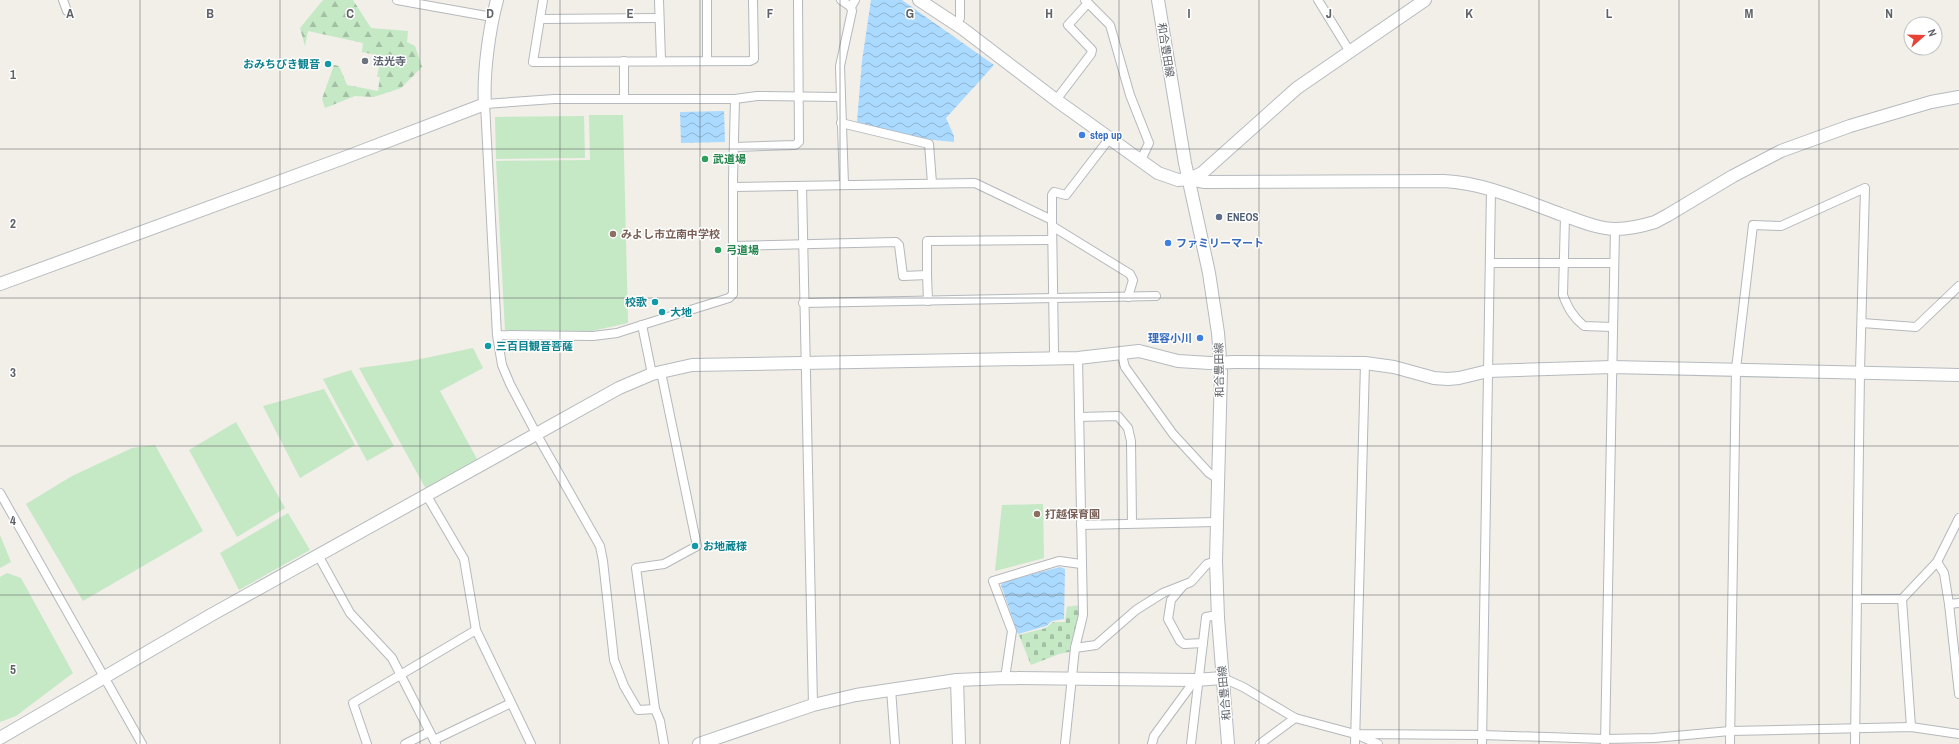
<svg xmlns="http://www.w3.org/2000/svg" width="1959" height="744" viewBox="0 0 1959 744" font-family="'Archivo Narrow','Noto Sans JP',sans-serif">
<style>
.forest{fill:url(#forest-firs)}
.cemetery{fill:url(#cemetery-stones)}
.green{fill:#c5e8c5}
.water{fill:url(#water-waves)}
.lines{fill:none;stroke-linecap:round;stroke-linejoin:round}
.street-casing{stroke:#b5b8bc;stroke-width:10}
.secondary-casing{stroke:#b6babf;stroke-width:14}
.street{stroke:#fff;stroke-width:8}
.secondary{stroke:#fff;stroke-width:12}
.secondary-bridge-casing{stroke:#b6babf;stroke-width:14;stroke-linecap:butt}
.secondary-bridge{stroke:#fff;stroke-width:12}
.grid{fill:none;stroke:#5f6368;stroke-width:1;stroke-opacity:0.55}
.worship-dot{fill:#6b7280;stroke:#fff;stroke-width:1.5}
.culture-dot{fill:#0f9aa8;stroke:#fff;stroke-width:1.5}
.shop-dot{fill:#3f7fe0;stroke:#fff;stroke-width:1.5}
.leisure-dot{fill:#2e9e5b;stroke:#fff;stroke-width:1.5}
.service-dot{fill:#5c6f8a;stroke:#fff;stroke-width:1.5}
.education-dot{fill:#8d6e63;stroke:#fff;stroke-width:1.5}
.labels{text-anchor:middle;stroke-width:3;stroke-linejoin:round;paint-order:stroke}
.street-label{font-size:11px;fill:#5f6368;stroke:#fff}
.worship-label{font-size:11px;font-weight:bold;fill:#5b616d;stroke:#fff;text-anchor:start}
.culture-label{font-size:11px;font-weight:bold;fill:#0d838f;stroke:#fff;text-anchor:start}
.shop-label{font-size:11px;font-weight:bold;fill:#366cbe;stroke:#fff;text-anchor:start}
.leisure-label{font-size:11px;font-weight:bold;fill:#27864d;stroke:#fff;text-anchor:start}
.service-label{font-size:11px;font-weight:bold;fill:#4e5e75;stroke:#fff;text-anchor:start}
.education-label{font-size:11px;font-weight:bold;fill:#785e54;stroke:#fff;text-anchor:start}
.grid-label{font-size:13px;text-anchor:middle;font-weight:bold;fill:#5f6368;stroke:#fff;stroke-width:3;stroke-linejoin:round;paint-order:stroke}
</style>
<defs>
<pattern id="forest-firs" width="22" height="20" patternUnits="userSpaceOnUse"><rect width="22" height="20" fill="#c5e8c5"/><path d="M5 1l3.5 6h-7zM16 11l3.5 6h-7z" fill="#a3c0a4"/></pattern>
<pattern id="cemetery-stones" width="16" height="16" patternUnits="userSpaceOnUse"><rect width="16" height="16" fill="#c5e8c5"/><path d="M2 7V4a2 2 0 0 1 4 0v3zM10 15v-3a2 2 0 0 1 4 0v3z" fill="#a3c0a4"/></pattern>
<pattern id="water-waves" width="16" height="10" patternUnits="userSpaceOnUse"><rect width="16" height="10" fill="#aadaff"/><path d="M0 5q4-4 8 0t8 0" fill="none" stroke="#8eb4d2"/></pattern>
</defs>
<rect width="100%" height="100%" fill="#f1efe8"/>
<polygon class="forest" points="323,0 353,0 371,28 408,31 407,42 415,46 422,67 401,88 374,97 355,96 325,108 322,99 334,65 339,66 347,85 378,91 380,77 377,77 381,56 362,52 363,43 308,31 305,46 300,28"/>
<polygon class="cemetery" points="1080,605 1081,615 1073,651 1059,654 1031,665 1019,635 1046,628 1053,622 1065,622 1067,607"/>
<g class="green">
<polygon points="589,115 623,115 628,323 592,331 505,330 496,161 590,160"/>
<polygon points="584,116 585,158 496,159 495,117"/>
<polygon points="473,348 483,368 440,391 478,461 426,489 359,368 411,361"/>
<polygon points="351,370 394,446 367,461 323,379"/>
<polygon points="324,389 355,445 300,478 263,406"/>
<polygon points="236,422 285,508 237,537 189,450"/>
<polygon points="155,445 203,531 83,601 26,504 72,476 132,448"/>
<polygon points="1043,504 1044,558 995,571 1002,505"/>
<polygon points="288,513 310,550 239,590 220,553"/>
<polygon points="0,535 11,562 0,568"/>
<polygon points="7,573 21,578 73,673 16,716 0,722 0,577"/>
</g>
<g class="water">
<polygon points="871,0 902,0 994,65 946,118 954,136 954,142 923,139 857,122 862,61"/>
<polygon points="724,111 725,142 681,143 680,112"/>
<polygon points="1060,567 1065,569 1064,619 1052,621 1046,626 1018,634 1001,585 1005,581"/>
</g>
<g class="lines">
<g class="street-casing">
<g id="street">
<polyline points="63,0 67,11"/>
<polyline points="397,0 492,17"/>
<polyline points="543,0 533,62 750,61 754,59 754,57 753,0"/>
<polyline points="659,0 661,60"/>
<polyline points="707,0 707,61"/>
<polyline points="841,0 851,7"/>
<polyline points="1085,0 1110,25 1130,95 1149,143 1141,160"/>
<polyline points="1318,0 1350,52"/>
<polyline points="540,19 659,18"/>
<polyline points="957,25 960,18 960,0"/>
<polyline points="624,61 624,99"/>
<polyline points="735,99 757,96 840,97"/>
<polyline points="1056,100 1091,54 1092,50 1068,25 1088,3"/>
<polyline points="841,123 929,144 932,183"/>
<polyline points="734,147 795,145 799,142 798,0"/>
<polyline points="844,185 840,66 852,11 851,7 855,0"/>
<polyline points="802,186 813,705"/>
<polyline points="733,187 975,183 1052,220 1054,351 1052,359"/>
<path d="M1565,216l-2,79c5,13 10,22 21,31l29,1"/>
<polyline points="1052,220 1052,195 1054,192 1066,195 1109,139"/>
<polyline points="1052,226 1130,274 1133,280 1128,297"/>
<polyline points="733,246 896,242 899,245 903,276 927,275 927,241 1052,240"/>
<polyline points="1491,263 1614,263"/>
<polyline points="927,275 928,301"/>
<polyline points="803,303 1156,296"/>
<polyline points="1862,323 1916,327 1959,286"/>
<polyline points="642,325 652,374"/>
<polyline points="497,335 593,336 617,333 642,325 729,298 733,294 733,179 735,99 554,99 485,104 497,335 502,365 510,384 537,435 600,546 603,561 614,660 624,686 638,710 655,709 660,721 664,744"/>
<polyline points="1121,352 1125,367 1173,434 1209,473 1218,479"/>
<polyline points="1079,417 1118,416 1128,428 1131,441 1132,523"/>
<polyline points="0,493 142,744"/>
<polyline points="427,496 464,559 476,630 531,744"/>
<polyline points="1081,525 1216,522"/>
<polyline points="318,555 350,613 392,658 436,744"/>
<polyline points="1937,562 1944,573 1949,604 1959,694"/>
<polyline points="1182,587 1171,600 1168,619 1180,641 1184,644 1203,643"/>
<polyline points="1858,599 1902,599 1937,562 1959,518"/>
<polyline points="1902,599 1911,727"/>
<polyline points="1949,604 1959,603"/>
<polyline points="1075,648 1096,645 1136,610 1163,593 1191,582 1207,564 1216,561"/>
<polyline points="1005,678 1012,631 993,581 1059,561 1081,564"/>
<polyline points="1223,678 1243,687 1295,718 1355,734 1482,735 1605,739 1654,738 1730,731 1911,727 1959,734"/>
<polyline points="891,689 895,744"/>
<polyline points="655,709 636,568 664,564 697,546 661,372"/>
<polyline points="1360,736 1378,744"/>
<polyline points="434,740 511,703"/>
<polyline points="367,744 353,703 476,630"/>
<polyline points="405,744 429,732"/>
<polyline points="1065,744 1075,648 1083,615 1078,358"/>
<polyline points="1152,744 1154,736 1195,680"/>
<polyline points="1191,744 1206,617 1218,615"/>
<polyline points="1260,744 1295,718"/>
<polyline points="1355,744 1365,363"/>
<polyline points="1482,744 1491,189"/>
<polyline points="1605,744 1615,229"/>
<polyline points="1730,744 1736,369 1753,225 1781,226 1865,188 1860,371 1855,744"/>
</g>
</g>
<g class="secondary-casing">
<g id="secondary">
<path d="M919,0l44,29 93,71 102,73 20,7 11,-1 16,3 239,-1c41,2 80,20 119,34 17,6 35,14 53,14 13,0 26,-3 39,-7l13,-7 65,-39 48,-25 69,-25 81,-24 28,-5"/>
<polyline points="1158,0 1185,163 1209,273 1218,333 1221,371 1216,561 1218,618 1228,744"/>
<polyline points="1189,179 1202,173 1297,88 1425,0"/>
<path d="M0,284l341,-125 144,-55c-2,-30 4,-74 12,-104"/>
<polyline points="1235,362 1365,363 1394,367 1434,378 1448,379 1459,378 1488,371 1612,367 1959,375"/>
<polyline points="957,680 959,744"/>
<polyline points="0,738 211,615 619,388 652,374 692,365 1078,358 1139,351 1178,361 1210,363"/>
<polyline points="699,744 813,705 856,695 957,680 1005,678 1195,680 1223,678"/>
</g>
</g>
<use href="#street" class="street"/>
<use href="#secondary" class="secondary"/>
<g class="secondary-bridge-casing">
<polyline id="secondary-bridge" points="1210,363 1235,362"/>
</g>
<use href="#secondary-bridge" class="secondary-bridge"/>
</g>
<path class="grid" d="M140,0v744M280,0v744M420,0v744M560,0v744M700,0v744M840,0v744M980,0v744M1119,0v744M1259,0v744M1399,0v744M1539,0v744M1679,0v744M1819,0v744M0,149h1959M0,298h1959M0,446h1959M0,595h1959"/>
<circle class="worship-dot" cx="365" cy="61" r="4"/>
<g class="culture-dot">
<circle cx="328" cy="64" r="4"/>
<circle cx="655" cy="302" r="4"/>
<circle cx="662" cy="312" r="4"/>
<circle cx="488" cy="346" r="4"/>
<circle cx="695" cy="546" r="4"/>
</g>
<g class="shop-dot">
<circle cx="1082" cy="135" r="4"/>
<circle cx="1168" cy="243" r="4"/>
<circle cx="1200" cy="338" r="4"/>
</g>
<g class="leisure-dot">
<circle cx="705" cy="159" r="4"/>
<circle cx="718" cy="250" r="4"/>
</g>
<circle class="service-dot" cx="1219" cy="217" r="4"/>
<g class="education-dot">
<circle cx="613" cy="234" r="4"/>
<circle cx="1037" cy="514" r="4"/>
</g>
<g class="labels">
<g class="street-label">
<text transform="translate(1166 50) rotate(81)" y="4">和合豊田線</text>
<text transform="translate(1219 370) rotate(-91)" y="4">和合豊田線</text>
<text transform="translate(1224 693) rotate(-95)" y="4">和合豊田線</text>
</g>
<g class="worship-label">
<text x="373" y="65">法光寺</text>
</g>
<g class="culture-label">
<text x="320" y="68" text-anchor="end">おみちびき観音</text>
<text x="647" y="306" text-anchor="end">校歌</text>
<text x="670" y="316">大地</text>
<text x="496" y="350">三百目観音菩薩</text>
<text x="703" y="550">お地蔵様</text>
</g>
<g class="shop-label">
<text x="1090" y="139">step up</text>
<text x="1176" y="247">ファミリーマート</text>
<text x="1192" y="342" text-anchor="end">理容小川</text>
</g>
<g class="leisure-label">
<text x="713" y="163">武道場</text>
<text x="726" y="254">弓道場</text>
</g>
<g class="service-label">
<text x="1227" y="221">ENEOS</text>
</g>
<g class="education-label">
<text x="621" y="238">みよし市立南中学校</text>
<text x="1045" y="518">打越保育園</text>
</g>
</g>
<g class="grid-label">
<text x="70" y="18">A</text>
<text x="210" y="18">B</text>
<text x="350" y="18">C</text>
<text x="490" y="18">D</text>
<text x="630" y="18">E</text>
<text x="770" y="18">F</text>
<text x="910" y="18">G</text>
<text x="1049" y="18">H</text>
<text x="1189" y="18">I</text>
<text x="1329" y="18">J</text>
<text x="1469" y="18">K</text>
<text x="1609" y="18">L</text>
<text x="1749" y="18">M</text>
<text x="1889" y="18">N</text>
<text x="13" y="79">1</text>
<text x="13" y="228">2</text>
<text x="13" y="377">3</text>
<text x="13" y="525">4</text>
<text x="13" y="674">5</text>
</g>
<g transform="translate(1923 36) rotate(70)"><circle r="19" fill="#ffffff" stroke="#bfc1c3"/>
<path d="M0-3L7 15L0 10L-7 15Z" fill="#ea4335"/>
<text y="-6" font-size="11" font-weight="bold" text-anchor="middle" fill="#5f6368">N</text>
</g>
</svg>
